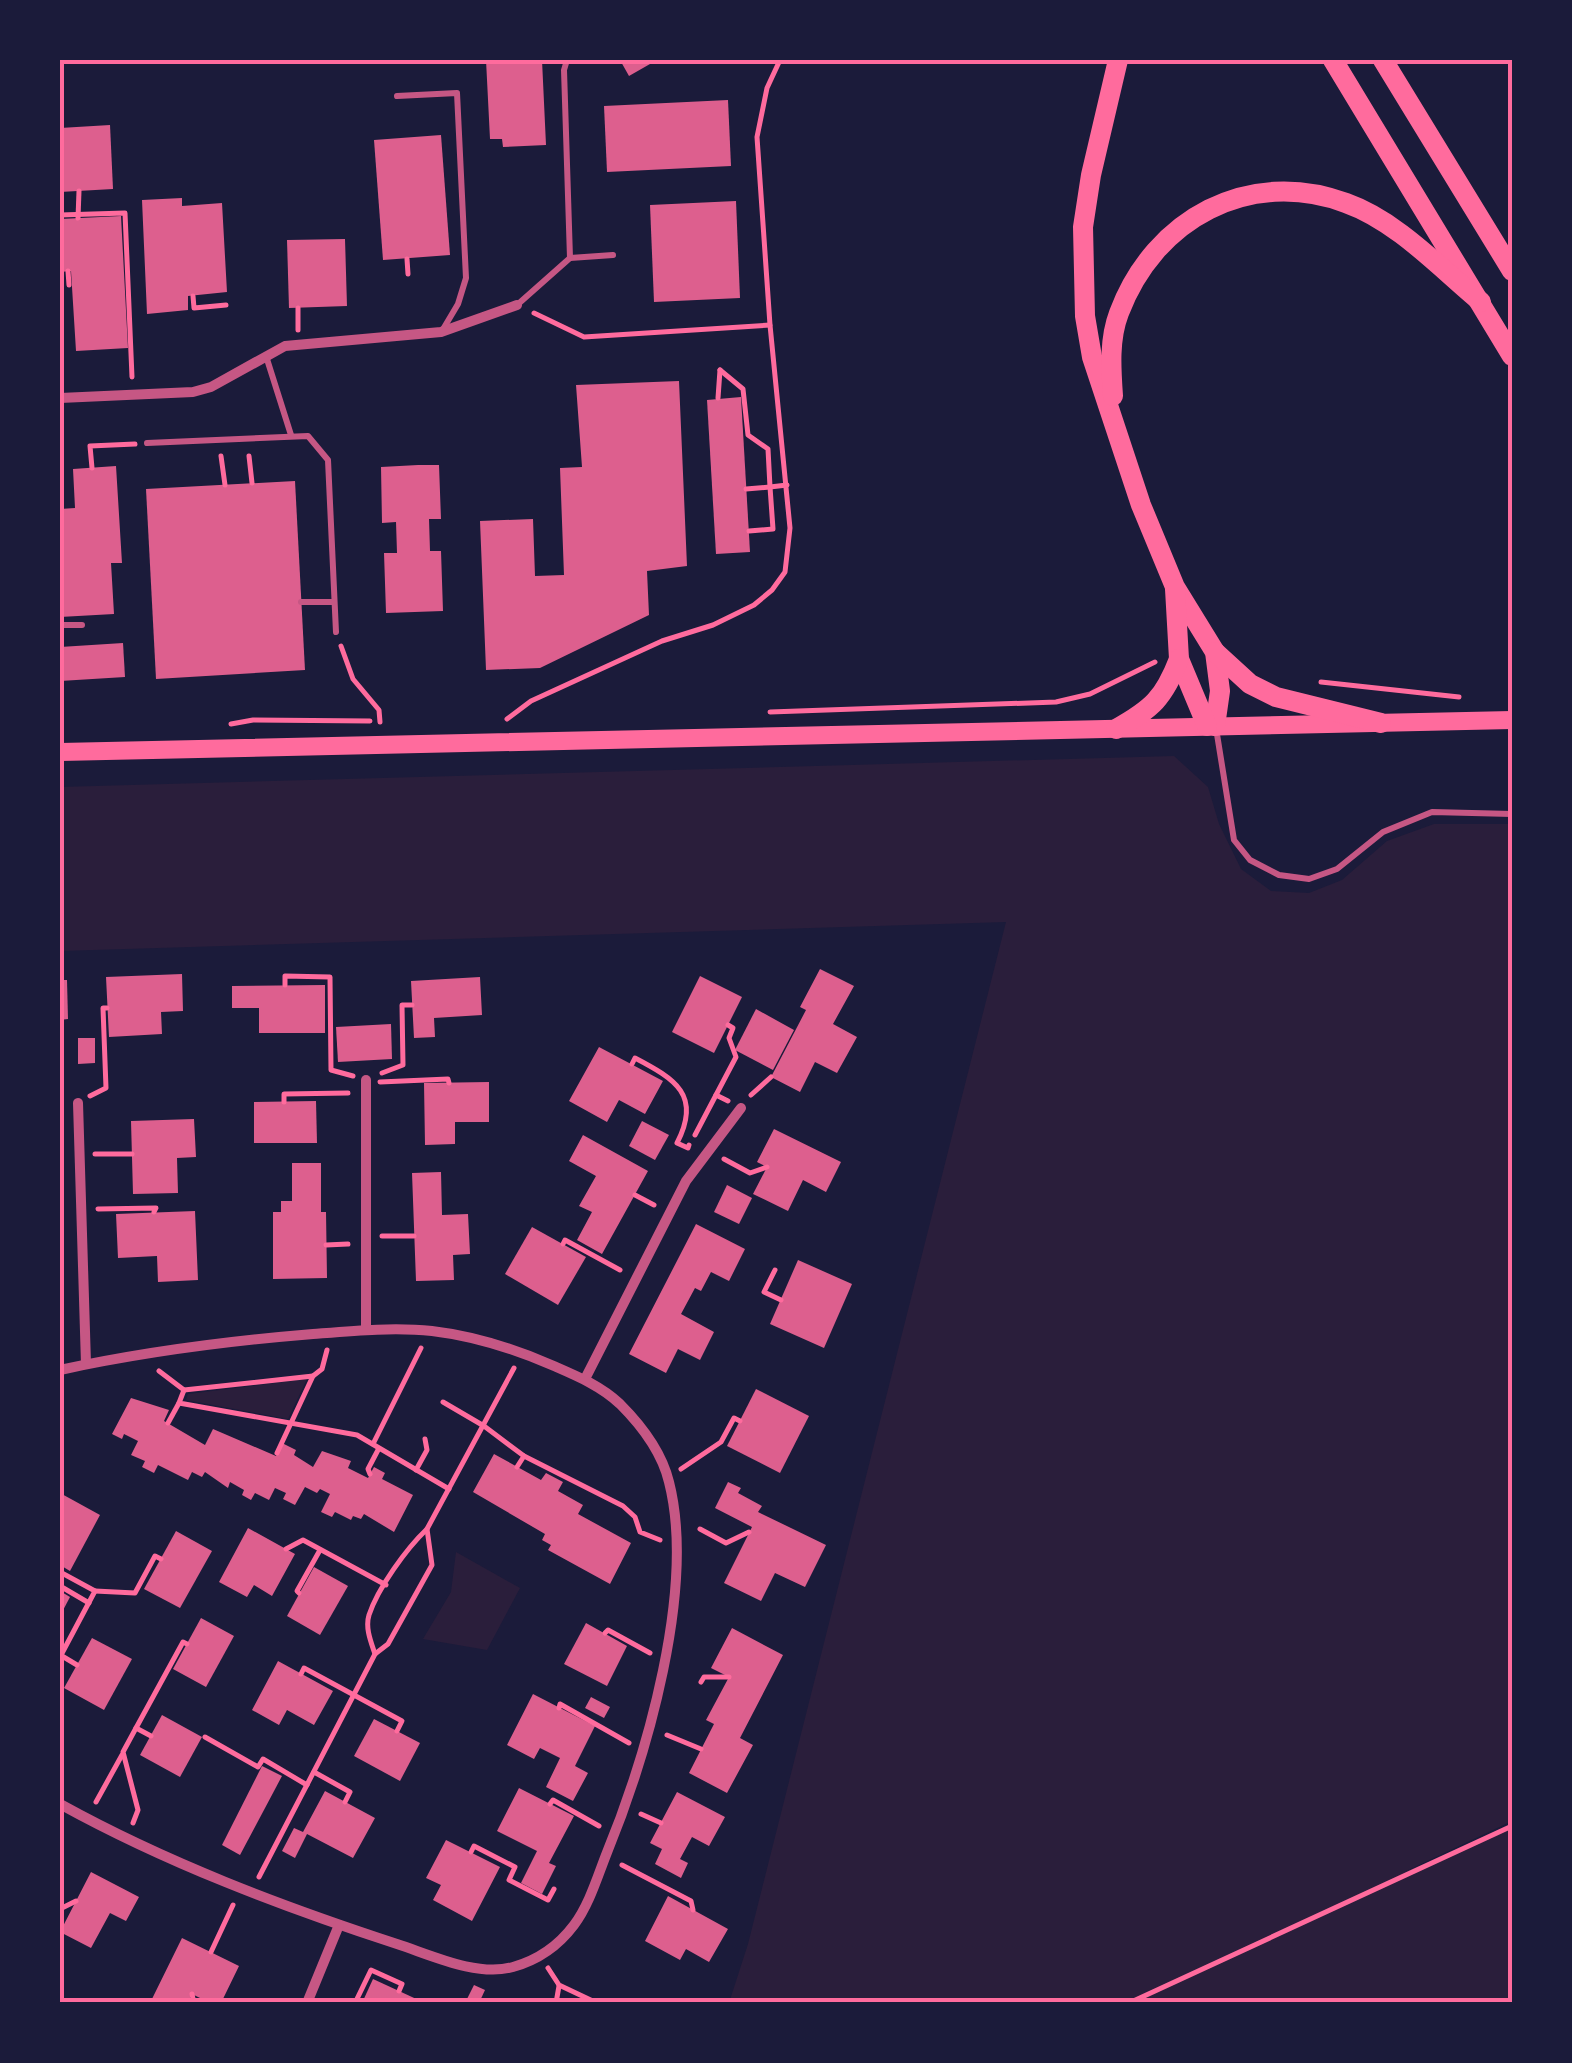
<svg xmlns="http://www.w3.org/2000/svg" width="1572" height="2063" viewBox="0 0 1572 2063" font-family="Rubik,sans-serif">
<style>
.green{fill:#2a1e3b}
.building{fill:#dd5f8e}
.lines{fill:none;stroke-linecap:round;stroke-linejoin:round}
.path{stroke:#ff6b9d;stroke-width:5}
.service{stroke:#c65784;stroke-width:6}
.minor{stroke:#c65784;stroke-width:10}
.secondary{stroke:#ff6b9d;stroke-width:18}
.trunk{stroke:#ff6b9d;stroke-width:20}
.neatline{fill:none;stroke:#ff6b9d;stroke-width:4}
</style>
<rect width="100%" height="100%" fill="#1b1b3a"/>
<g class="green">
<polygon points="1174,756 1208,787 1219,824 1241,869 1271,891 1309,893 1342,880 1387,841 1434,824 1512,824 1512,1821 1404,1872 1512,1828 1512,2003 729,2003 748,1944 1006,922 60,951 60,787"/>
<polygon points="307,1379 288,1419 186,1400 188,1394"/>
<polygon points="456,1552 520,1588 487,1650 423,1639 451,1592"/>
</g>
<g class="building">
<polygon points="486,60 542,60 546,145 503,147 502,139 490,139"/>
<polygon points="620,60 657,60 629,76"/>
<polygon points="728,100 731,166 607,172 604,106"/>
<polygon points="110,125 113,189 60,192 60,128"/>
<polygon points="441,135 450,255 383,260 374,140"/>
<polygon points="182,198 182,206 222,203 227,292 188,296 188,310 147,314 142,200"/>
<polygon points="736,201 740,298 654,302 650,205"/>
<polygon points="121,216 128,348 76,351 71,271 60,272 60,219"/>
<polygon points="345,239 347,306 289,308 287,240"/>
<polygon points="679,381 687,566 647,571 649,615 540,668 486,670 480,521 533,519 535,576 564,575 560,468 582,467 576,385"/>
<polygon points="741,397 750,552 716,554 707,400"/>
<polygon points="418,465 439,465 441,519 429,519 430,551 441,551 443,611 386,613 384,553 397,553 396,522 382,523 381,467"/>
<polygon points="116,466 122,563 111,563 114,614 60,617 60,509 75,508 73,469"/>
<polygon points="295,481 305,670 156,679 146,489"/>
<polygon points="123,643 125,677 60,681 60,647"/>
<polygon points="820,969 854,986 833,1024 857,1037 837,1073 815,1062 800,1092 771,1077 806,1010 800,1007"/>
<polygon points="182,974 183,1011 161,1012 162,1034 109,1037 106,977"/>
<polygon points="700,976 742,997 714,1053 672,1032"/>
<polygon points="480,977 482,1015 434,1018 435,1037 414,1038 411,981"/>
<polygon points="60,980 67,980 68,1019 60,1020"/>
<polygon points="325,985 325,1033 259,1033 259,1008 232,1008 232,986"/>
<polygon points="756,1009 794,1030 773,1070 735,1050"/>
<polygon points="391,1024 392,1059 338,1062 336,1027"/>
<polygon points="78,1038 95,1038 95,1063 78,1064"/>
<polygon points="599,1047 663,1081 645,1114 619,1100 607,1122 569,1101"/>
<polygon points="489,1082 489,1122 455,1122 455,1144 425,1145 424,1083"/>
<polygon points="316,1101 317,1143 254,1143 254,1102"/>
<polygon points="194,1119 196,1157 177,1158 178,1193 133,1194 131,1121"/>
<polygon points="642,1121 669,1135 655,1160 629,1146"/>
<polygon points="774,1129 841,1162 826,1192 803,1180 788,1211 753,1194 767,1167 757,1162"/>
<polygon points="583,1135 648,1171 602,1254 577,1240 592,1212 579,1206 596,1176 569,1161"/>
<polygon points="292,1163 321,1163 321,1212 326,1212 327,1278 273,1279 273,1212 281,1212 281,1201 292,1201"/>
<polygon points="441,1172 442,1215 468,1214 470,1254 453,1255 454,1280 416,1281 412,1173"/>
<polygon points="727,1185 752,1198 739,1224 714,1212"/>
<polygon points="195,1211 198,1280 158,1282 157,1256 118,1258 116,1214"/>
<polygon points="696,1224 745,1249 729,1281 711,1272 701,1291 695,1288 681,1314 714,1332 700,1360 678,1349 666,1373 629,1354"/>
<polygon points="532,1227 586,1257 558,1305 505,1274"/>
<polygon points="798,1260 852,1284 824,1348 770,1324"/>
<polygon points="756,1389 809,1416 780,1473 727,1446"/>
<polygon points="131,1398 169,1410 164,1421 205,1445 213,1429 276,1456 282,1443 296,1450 294,1455 313,1467 322,1451 351,1461 348,1468 368,1478 374,1467 385,1473 382,1479 413,1495 394,1532 364,1514 361,1519 353,1516 351,1520 335,1512 332,1517 321,1512 330,1494 320,1489 317,1493 305,1487 295,1505 283,1499 286,1493 275,1488 269,1500 255,1493 251,1500 242,1495 244,1490 230,1482 228,1488 205,1472 202,1477 192,1472 188,1480 158,1465 154,1473 142,1467 145,1461 131,1455 138,1441 124,1434 122,1439 112,1434"/>
<polygon points="494,1454 541,1480 546,1473 563,1482 558,1491 583,1505 578,1514 631,1543 610,1584 548,1550 551,1545 542,1540 545,1534 473,1492"/>
<polygon points="728,1482 741,1488 738,1493 762,1506 758,1512 826,1545 805,1587 775,1573 761,1601 724,1583 752,1527 715,1508"/>
<polygon points="60,1493 100,1515 70,1571 60,1565"/>
<polygon points="248,1528 295,1554 272,1596 254,1585 247,1597 219,1582"/>
<polygon points="176,1531 212,1551 180,1608 144,1589"/>
<polygon points="314,1567 348,1586 320,1635 287,1616"/>
<polygon points="60,1591 70,1597 60,1616"/>
<polygon points="201,1618 234,1636 206,1687 173,1669"/>
<polygon points="586,1623 627,1646 607,1686 564,1664"/>
<polygon points="732,1628 783,1655 740,1738 753,1745 727,1793 689,1773 714,1724 706,1720 729,1677 711,1668"/>
<polygon points="92,1638 132,1659 104,1710 64,1688"/>
<polygon points="278,1661 333,1691 314,1725 287,1710 279,1725 252,1710"/>
<polygon points="533,1694 595,1726 575,1766 588,1773 573,1801 546,1787 560,1758 540,1748 534,1759 507,1745"/>
<polygon points="591,1697 610,1707 604,1718 585,1708"/>
<polygon points="162,1715 202,1737 180,1777 140,1755"/>
<polygon points="374,1719 420,1743 400,1781 354,1756"/>
<polygon points="262,1766 282,1776 240,1855 222,1845"/>
<polygon points="519,1788 574,1816 549,1863 556,1866 542,1894 521,1883 537,1851 497,1831"/>
<polygon points="325,1791 375,1818 353,1858 307,1834 295,1858 282,1851 294,1828 303,1832"/>
<polygon points="677,1792 725,1817 709,1846 692,1837 680,1859 688,1863 681,1878 655,1864 662,1849 650,1843"/>
<polygon points="446,1840 500,1867 472,1921 433,1900 441,1885 426,1878"/>
<polygon points="91,1872 139,1897 126,1921 110,1913 91,1948 60,1932"/>
<polygon points="668,1896 728,1929 709,1962 686,1949 680,1960 645,1941"/>
<polygon points="182,1938 239,1966 221,2003 210,2003 192,1994 188,2003 150,2003"/>
<polygon points="373,1979 425,2003 362,2003"/>
<polygon points="474,1985 485,1990 479,2003 465,2003"/>
</g>
<g class="lines">
<g class="path">
<polyline points="60,215 125,213 132,377"/>
<polyline points="78,218 79,191"/>
<polyline points="407,259 408,274"/>
<polyline points="68,271 69,285"/>
<polyline points="193,296 194,308 226,305"/>
<polyline points="298,308 298,330"/>
<polyline points="534,313 584,337 770,325"/>
<polyline points="720,370 743,389 748,435 768,449 770,487 746,489"/>
<polyline points="718,398 720,370"/>
<polyline points="221,456 225,485"/>
<polyline points="249,456 252,483"/>
<polyline points="92,468 90,446 135,444"/>
<polyline points="749,531 773,529 770,487 787,485"/>
<polyline points="341,646 353,679 379,710 380,722"/>
<polyline points="1321,682 1459,697"/>
<polyline points="770,712 1056,702 1090,694 1155,662"/>
<polyline points="507,719 531,701 662,641 713,625 754,605 772,590 785,572 790,528 770,325 757,137 767,88 780,60"/>
<polyline points="231,724 253,720 370,721"/>
<polyline points="285,985 285,976 330,977 331,1070 353,1076"/>
<path d="M632,1064l3,-6c40,21 67,37 42,85l11,5 1,-3"/>
<polyline points="382,1073 403,1065 402,1005 412,1005"/>
<polyline points="380,1082 448,1079 449,1083"/>
<polyline points="716,1095 736,1057 729,1038 733,1028 728,1025"/>
<polyline points="751,1095 771,1077"/>
<polyline points="90,1096 106,1088 103,1008 107,1008"/>
<polyline points="284,1102 284,1094 348,1093"/>
<polyline points="695,1135 716,1095 728,1101"/>
<polyline points="95,1154 132,1154"/>
<polyline points="724,1159 750,1173 767,1167"/>
<polyline points="635,1195 654,1205"/>
<polyline points="98,1209 156,1208 154,1212"/>
<polyline points="382,1236 414,1236"/>
<polyline points="563,1244 565,1240 620,1270"/>
<polyline points="326,1245 348,1244"/>
<polyline points="775,1270 764,1292 781,1300"/>
<polyline points="159,1371 184,1390 179,1403 357,1435 449,1489"/>
<polyline points="184,1390 313,1376"/>
<polyline points="443,1402 484,1426 524,1456 623,1506 635,1517 640,1532 660,1540"/>
<polyline points="168,1423 179,1403"/>
<polyline points="373,1444 421,1348"/>
<polyline points="277,1453 313,1376 322,1369 327,1350"/>
<polyline points="517,1467 524,1456"/>
<polyline points="681,1469 721,1442 734,1418 740,1421"/>
<polyline points="416,1470 427,1450 425,1439"/>
<polyline points="370,1474 368,1469 378,1450"/>
<polyline points="700,1529 726,1543 749,1532"/>
<polyline points="286,1549 303,1540 386,1585"/>
<polyline points="60,1572 95,1591 60,1657"/>
<polyline points="60,1586 89,1603"/>
<polyline points="95,1591 135,1593 155,1556 161,1559"/>
<polyline points="299,1593 297,1591 320,1550"/>
<polyline points="605,1633 608,1630 650,1653"/>
<path d="M375,1654c-4,-12 -10,-26 -6,-39 9,-27 37,-66 58,-86l87,-161"/>
<polyline points="62,1656 77,1665"/>
<polyline points="301,1674 304,1668 402,1721 397,1731"/>
<polyline points="701,1682 704,1677 729,1677"/>
<polyline points="559,1708 560,1704 629,1743"/>
<polyline points="136,1728 183,1642 187,1644"/>
<polyline points="667,1735 701,1749"/>
<polyline points="205,1737 258,1767 263,1759 307,1785"/>
<polyline points="314,1772 350,1792 345,1802"/>
<polyline points="96,1802 122,1755"/>
<polyline points="550,1804 553,1800 599,1826"/>
<polyline points="641,1814 661,1823"/>
<polyline points="133,1823 138,1810 123,1752 136,1728 151,1736"/>
<polyline points="471,1852 474,1846 515,1867 509,1880 548,1900 554,1889"/>
<polyline points="622,1865 691,1901 693,1910"/>
<polyline points="259,1877 375,1654 388,1644 432,1565 427,1529"/>
<polyline points="60,1909 76,1901"/>
<polyline points="211,1952 233,1905"/>
<polyline points="548,1968 559,1985 597,2003"/>
<polyline points="192,1994 194,2003"/>
<polyline points="355,2003 371,1970 402,1984 399,1991"/>
<polyline points="556,2003 559,1986"/>
<polyline points="1129,2003 1512,1826"/>
</g>
<g class="service">
<polyline points="397,96 457,93 466,278 458,304 442,331"/>
<polyline points="570,258 613,255"/>
<polyline points="517,305 570,258 564,70 567,60"/>
<polyline points="266,356 291,435"/>
<polyline points="147,443 308,436 328,460 336,632"/>
<polyline points="301,602 334,602"/>
<polyline points="60,625 82,625"/>
<polyline points="1216,728 1234,840 1250,860 1279,875 1309,879 1337,869 1383,832 1432,812 1512,814"/>
</g>
<g class="minor">
<polyline points="60,398 193,392 211,387 285,346 441,332 517,305"/>
<polyline points="366,1080 366,1330"/>
<polyline points="78,1103 86,1364"/>
<path d="M60,1370c83,-18 168,-29 253,-36 38,-3 80,-7 119,-3 42,5 83,18 122,35 23,10 47,20 66,38 21,21 42,49 49,78 27,106 -22,273 -63,373 -9,23 -17,50 -32,70 -15,20 -36,35 -61,42 -36,10 -82,-12 -116,-23 -116,-38 -230,-81 -337,-140"/>
<polyline points="585,1379 686,1181 741,1108"/>
<polyline points="307,2003 339,1925"/>
</g>
<polyline class="secondary" points="60,752 1512,720"/>
<g class="trunk">
<polyline points="1118,60 1091,175 1083,227 1085,316 1092,357 1141,505 1175,587 1215,652 1220,691 1215,726"/>
<polyline points="1333,60 1512,356"/>
<polyline points="1383,60 1512,271"/>
<path d="M1113,396c-2,-28 -4,-57 6,-83 35,-94 130,-146 227,-110 51,18 94,65 135,99"/>
<polyline points="1175,589 1179,659 1207,726"/>
<polyline points="1215,652 1250,684 1276,697 1381,723"/>
<path d="M1116,729c36,-20 48,-31 63,-70"/>
</g>
</g>
<rect width="1572" height="2063" fill="none" stroke="#1b1b3a" stroke-width="125"/>
<rect x="62" y="62" width="1448" height="1938" class="neatline"/>
</svg>
